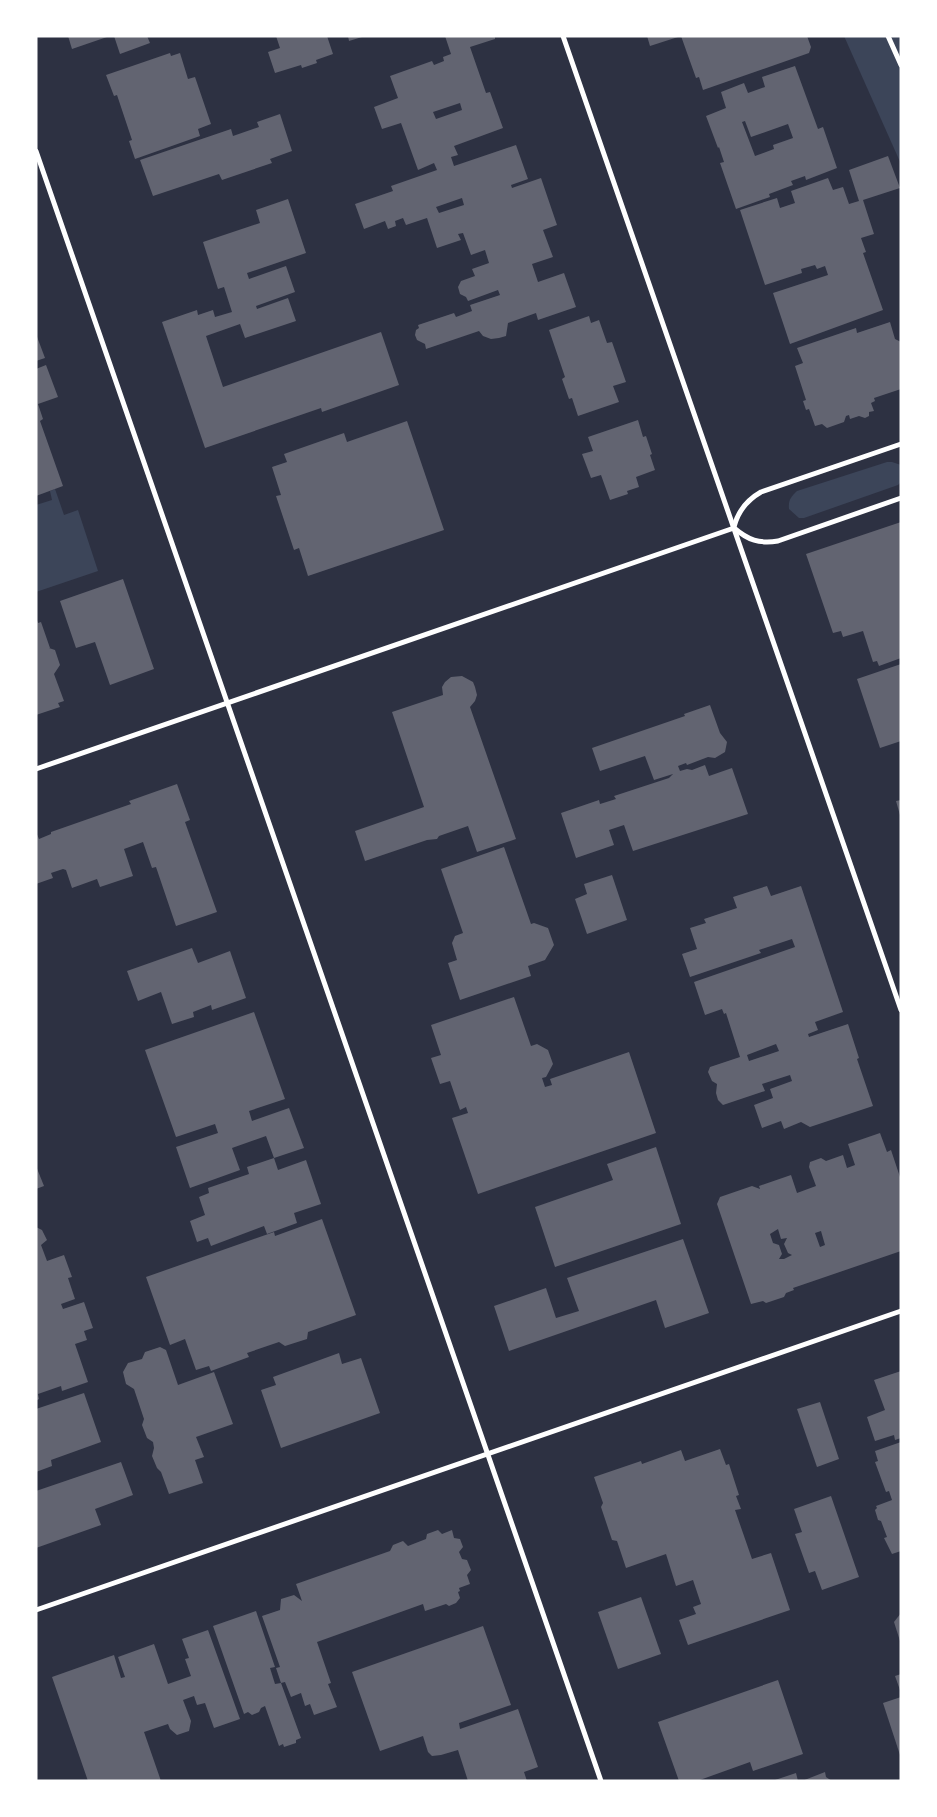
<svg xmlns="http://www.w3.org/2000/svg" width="937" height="1817" viewBox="0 0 937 1817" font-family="Helvetica,sans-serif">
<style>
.green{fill:#3c4559}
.building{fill:#626471;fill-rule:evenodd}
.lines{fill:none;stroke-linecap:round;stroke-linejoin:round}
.minor{stroke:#fff;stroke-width:5}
</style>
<rect width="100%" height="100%" fill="#2d3142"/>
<g class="green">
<polygon points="844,36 901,36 901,164"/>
<path d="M887,462h5l9,3v17l-3,3 -94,33h-5l-10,-9c-1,-9 2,-12 8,-18z"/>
<polygon points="55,489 64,515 78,510 98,571 36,592 36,505 52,500 50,491"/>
</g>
<g class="building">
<polygon points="68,36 107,36 107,37 72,49"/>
<polygon points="114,36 147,36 150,43 120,54"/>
<polygon points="276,36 327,36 333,54 316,60 317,63 302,68 301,65 275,73 268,52 280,48"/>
<polygon points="348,36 362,36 362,37 349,41"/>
<path d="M445,36h50v3l-25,8 16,46 4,-1 13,36 -49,18 4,9 -7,2 3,9 62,-21 12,34 -17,6 1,3 29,-10 16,47 -14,5 10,27 -21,7 6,18 26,-9 12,34 -38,13 -2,-7 -28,10 -2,13 -7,2 -8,1 -8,-3 -4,-5 -53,18 -1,-5 -8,-4 -2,-5 1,-5 3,-2 -1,-3 36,-12 2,4 16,-6 -2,-6 30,-10 -2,-5 -30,11 -2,-4 -6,-3 -2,-7 3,-6 14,-5 -3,-7 17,-6 -4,-13 -14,5 -8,-22 -5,1 3,6 -24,8 -10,-30 -21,7 -3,-7 -8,3 1,5 -8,3 -3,-8 -21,8 -9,-25 38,-13 -2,-5 46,-16 -3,-7 -16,7 -17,-47 -19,6 -8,-22 24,-9 -8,-22 42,-15 2,4 10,-4 -1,-4 8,-3zM460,103l2,7 -26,9 -3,-7zM462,198l2,7 -25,8 -3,-6z"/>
<polygon points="647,36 678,36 678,37 650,46"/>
<polygon points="681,36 807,36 811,47 809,53 703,90 699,77 696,78"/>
<polygon points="170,53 171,56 180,53 188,79 195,77 211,124 198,129 200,136 135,159 129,141 132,140 117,95 114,96 106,75"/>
<path d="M795,66l23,63 5,-2 14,41 -31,12 -1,-4 -14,5 2,4 -24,9 1,3 -34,12 -16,-46 4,-1 -5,-15 -1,1 -12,-32 20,-8 -5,-16 23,-9 4,10 17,-6 -3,-10zM745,121l6,16 37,-13 5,14 -20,7 1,4 -19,7 -13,-34z"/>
<polygon points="280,114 292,151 270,159 272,163 222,180 219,174 153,196 140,160 231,129 233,136 259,127 257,122"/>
<polygon points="888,156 900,188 863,200 874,234 861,238 866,252 863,253 883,310 790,344 773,293 828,275 825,266 817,269 815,265 801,269 802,273 765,285 740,210 777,198 780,208 795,203 791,191 828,178 833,190 843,187 849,204 859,201 849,170"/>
<polygon points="288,199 306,253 247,273 249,279 286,266 295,292 256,306 257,309 288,298 296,321 245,338 240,324 206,336 223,387 381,332 399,385 322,412 321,408 205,448 162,322 197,310 198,315 213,310 215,317 232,312 224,287 218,289 203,242 260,223 256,210"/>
<polygon points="589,316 591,323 599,320 607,343 612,342 626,382 613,386 619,402 578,416 572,398 569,399 562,379 565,377 549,330"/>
<polygon points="890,322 895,339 901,342 901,389 874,398 875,401 871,403 874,411 869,412 869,416 865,418 859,416 850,419 849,415 846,416 844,422 827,428 822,424 815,426 809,409 806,410 803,401 806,400 795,366 803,363 797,348 856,328 857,333"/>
<polygon points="36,334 45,358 36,361"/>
<polygon points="46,365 58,397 38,404 43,419 40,421 63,486 36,496 36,369"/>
<polygon points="638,420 643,437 646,436 652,454 650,455 655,470 636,477 639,487 627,491 628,494 610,500 601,475 591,478 582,454 593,451 588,437"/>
<polygon points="407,421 444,530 308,576 299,548 294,550 276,496 281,495 272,467 287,462 284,454 344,433 347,442"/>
<polygon points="901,522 901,658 879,666 877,661 873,662 863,631 843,637 841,631 833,633 806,554"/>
<polygon points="123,579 154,669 110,685 95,642 76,648 60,601"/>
<polygon points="36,618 38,623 41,622 50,648 49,648 55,650 60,665 54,674 64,701 58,703 60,707 36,715"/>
<polygon points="901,664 901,741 880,748 857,679"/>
<polygon points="462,676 473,682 475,687 477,695 475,701 470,707 516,839 477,852 468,826 439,836 437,839 427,840 365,861 355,831 424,807 392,712 443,695 442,687 445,682 451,677"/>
<polygon points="710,705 720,733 727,742 725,752 715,758 708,757 687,765 686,763 678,766 680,771 687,769 692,770 705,765 709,776 732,768 748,814 633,851 624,825 609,830 614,845 576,858 561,813 599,800 600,804 616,799 614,796 669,778 673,774 654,780 645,756 600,771 592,748 685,716 684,714"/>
<polygon points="177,784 190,820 185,822 217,912 176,926 156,867 152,868 143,842 124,849 133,876 100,887 97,879 72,888 66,870 63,869 51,873 53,878 36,884 36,832 39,839 51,834 51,832 131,804 129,801"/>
<polygon points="901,800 901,815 900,815 896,801"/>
<polygon points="504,847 531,924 534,923 548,928 554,945 545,960 528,966 531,976 460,1000 448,963 457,960 452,943 455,936 463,933 441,869"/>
<polygon points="612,875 627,920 587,934 575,899 587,894 584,884"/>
<path d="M767,886l4,10 30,-10 42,126 -28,10 3,8 -10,4 1,3 39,-13 11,34 -2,1 16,47 -63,21 -9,-5 -17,7 -3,-8 -19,7 -8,-23 19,-7 -3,-9 22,-8 -2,-6 -28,9 3,7 -42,14 -5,-5 -2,-7 1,-9 -5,-3 -4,-9 2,-5 30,-10 -14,-44 -2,1 -2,-5 -17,6 -11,-33 101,-35 -3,-8 -33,11 2,3 -71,24 -8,-23 15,-5 -7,-21 16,-5 -2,-4 33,-11 -4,-11zM776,1044l3,7 -30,10 -2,-6z"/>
<polygon points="192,948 198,963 230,951 246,998 212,1010 211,1005 193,1012 194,1017 172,1024 161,992 138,1001 127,971"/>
<polygon points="514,997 531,1046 537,1044 548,1050 553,1064 546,1077 542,1078 545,1087 552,1085 550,1079 629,1052 656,1133 478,1194 452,1118 468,1113 466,1107 460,1110 450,1081 440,1084 431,1058 441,1055 431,1025"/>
<polygon points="254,1012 285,1099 249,1111 252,1121 289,1108 304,1148 274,1158 278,1170 306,1160 321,1204 294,1213 297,1223 267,1234 264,1226 211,1246 208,1238 197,1242 190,1221 205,1215 199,1197 209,1193 208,1188 249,1174 247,1167 274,1158 266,1136 232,1148 240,1170 190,1188 176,1147 218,1133 215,1124 176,1137 145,1050"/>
<path d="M880,1133l7,19 4,-2 10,30v71l-108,37 1,2 -8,3 -2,4 -18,6 -3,-2 -12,3 -34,-100 3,-7 32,-11 8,3 -1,-3 32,-11 6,18 19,-7 -7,-19 1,-5 11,-4 5,3 17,-6 4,13 8,-3 -7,-21zM778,1229l3,10 6,-1 -3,6 4,9 4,2 -8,4h-5l3,-5 -3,-9 -6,-2 -3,-9zM821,1231l4,14 -5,2 -5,-14z"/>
<polygon points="656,1147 681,1224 555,1267 535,1207 613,1180 607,1164"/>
<polygon points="36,1166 44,1186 36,1189"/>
<polygon points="322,1219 356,1315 308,1332 307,1339 285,1346 279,1342 247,1353 249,1357 211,1371 209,1366 196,1370 185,1339 170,1345 146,1277 274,1232 275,1236"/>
<polygon points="36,1227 42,1230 47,1240 41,1245 47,1261 64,1255 72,1277 68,1278 75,1299 61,1304 63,1309 84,1302 93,1328 84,1331 87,1340 75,1344 88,1382 62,1391 61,1386 38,1394 39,1399 36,1401"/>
<polygon points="683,1239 709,1313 665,1328 656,1300 509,1351 494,1306 546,1288 556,1318 579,1311 567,1278"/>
<polygon points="160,1347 166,1350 178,1385 214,1372 233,1424 196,1437 204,1457 195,1460 203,1483 169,1494 161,1472 157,1468 152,1456 154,1448 153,1442 147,1438 142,1425 144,1419 134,1389 126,1384 123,1372 128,1363 142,1359 145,1352"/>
<polygon points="339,1353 342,1364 361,1358 380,1413 281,1448 261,1390 276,1385 273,1377"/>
<polygon points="901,1371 901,1438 895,1440 894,1435 875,1441 867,1417 885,1410 874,1380"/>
<polygon points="84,1393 101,1442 51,1460 52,1466 36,1472 36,1409"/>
<polygon points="820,1402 839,1459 817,1467 797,1409"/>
<polygon points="901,1442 901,1551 892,1554 884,1538 887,1537 881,1521 878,1520 875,1510 877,1508 876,1506 892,1500 889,1491 886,1492 875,1462 878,1461 875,1451"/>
<polygon points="720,1449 726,1465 729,1464 739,1495 736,1496 741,1509 735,1510 752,1559 771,1553 790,1610 688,1645 679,1620 696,1614 693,1607 701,1604 693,1580 676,1586 666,1554 626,1568 617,1541 612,1540 601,1507 603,1503 594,1477 641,1461 642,1464 681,1450 685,1461"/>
<polygon points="121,1462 133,1495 95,1509 101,1525 36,1548 36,1491"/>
<polygon points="831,1496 859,1577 822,1590 815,1571 809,1573 795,1534 802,1532 794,1509"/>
<polygon points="438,1530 442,1534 452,1530 454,1538 460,1539 463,1547 459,1552 462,1559 467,1560 471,1570 467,1575 470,1584 459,1588 460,1591 458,1592 460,1598 456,1603 449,1606 446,1604 425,1611 423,1604 317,1642 331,1683 328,1684 337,1707 314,1715 310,1704 305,1706 301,1693 291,1697 285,1682 281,1683 276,1668 280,1667 262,1616 280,1610 281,1599 294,1595 302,1601 296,1584 390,1551 393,1545 403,1541 408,1546 426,1539 427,1534"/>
<polygon points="641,1597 661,1654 618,1669 598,1612"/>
<polygon points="256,1611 275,1667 270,1668 275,1684 281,1683 301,1738 296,1740 296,1743 284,1747 283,1744 279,1746 265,1706 261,1708 259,1712 252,1715 248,1712 244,1714 213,1626"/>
<polygon points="901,1613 901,1641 900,1641 894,1622"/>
<polygon points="483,1626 511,1705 459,1723 460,1729 518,1709 538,1767 524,1772 527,1781 468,1781 458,1750 441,1755 432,1756 428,1752 423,1736 380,1751 352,1672"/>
<polygon points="208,1630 240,1719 214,1728 205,1703 197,1705 194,1696 183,1700 191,1721 189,1731 177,1735 170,1729 168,1724 144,1732 161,1781 88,1781 52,1677 114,1655 121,1678 125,1677 118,1657 154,1644 168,1684 191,1676 185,1659 189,1658 182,1639"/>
<polygon points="901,1674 901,1690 900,1690 895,1676"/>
<polygon points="778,1680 803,1754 753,1771 750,1762 697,1781 679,1781 658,1722"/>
<polygon points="901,1697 901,1755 900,1755 883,1703"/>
<polygon points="825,1772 826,1777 832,1781 802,1781"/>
<polygon points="796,1773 798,1781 775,1781 775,1780"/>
</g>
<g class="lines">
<g class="minor">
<polyline points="563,36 901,1010"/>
<polyline points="888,36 901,65"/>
<polyline points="36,151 601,1781"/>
<path d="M734,527c4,-16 13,-27 27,-35l140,-48"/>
<path d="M734,528c14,12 25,16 44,13l123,-43"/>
<polyline points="36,769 734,528"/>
<polyline points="36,1610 901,1311"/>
</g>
</g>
<rect width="937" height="1817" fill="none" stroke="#ffffff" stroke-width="75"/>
</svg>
